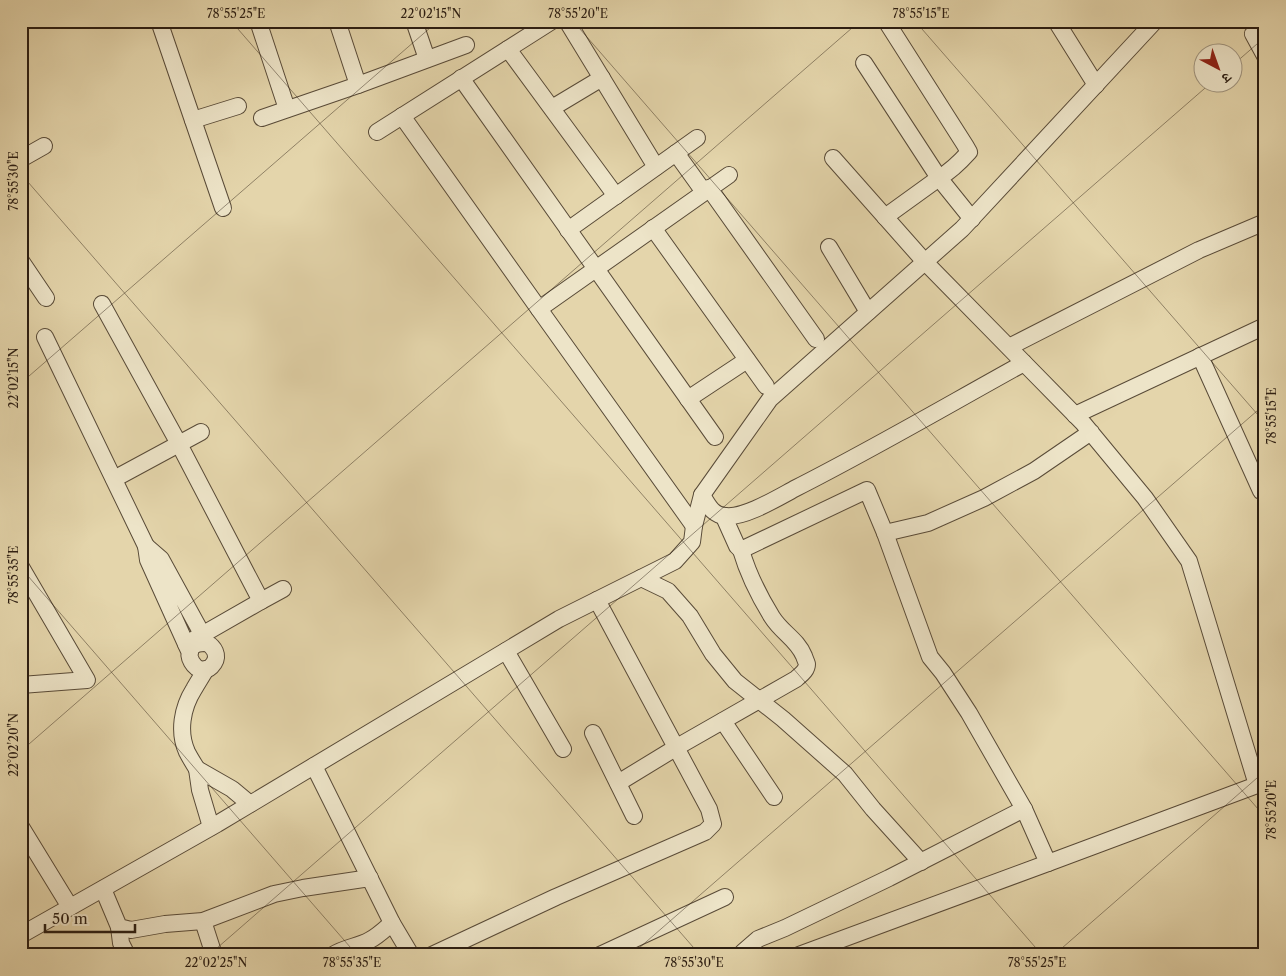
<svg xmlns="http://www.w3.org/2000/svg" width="1286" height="976" viewBox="0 0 1286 976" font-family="'Libre Caslon Text','Noto Serif Devanagari',serif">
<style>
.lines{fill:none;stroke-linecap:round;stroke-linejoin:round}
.minor-casing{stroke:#594b38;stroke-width:18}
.minor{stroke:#ede4c8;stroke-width:16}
.ticks{fill:none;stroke:#2b1d12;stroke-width:1;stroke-opacity:0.45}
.neatline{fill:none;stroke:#2b1d12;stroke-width:2}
.ticks-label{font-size:12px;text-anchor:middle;fill:#2b1d12}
</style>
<rect width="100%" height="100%" fill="#e4d5ab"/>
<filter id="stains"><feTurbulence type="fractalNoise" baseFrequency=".004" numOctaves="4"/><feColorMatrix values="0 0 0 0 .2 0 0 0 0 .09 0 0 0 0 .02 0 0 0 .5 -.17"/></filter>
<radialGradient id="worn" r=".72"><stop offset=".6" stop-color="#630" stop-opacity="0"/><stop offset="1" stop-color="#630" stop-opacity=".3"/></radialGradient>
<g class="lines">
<g class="minor-casing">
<g id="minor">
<polyline points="159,21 223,208"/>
<polyline points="258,21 287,109"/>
<polyline points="337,21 358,85"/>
<polyline points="414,21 427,59"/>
<polyline points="567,21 656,167"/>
<path d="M886,21l79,124 4,7c-9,10 -18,19 -30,26l33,41"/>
<polyline points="1056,21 1096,85"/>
<polyline points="1265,23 1253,34 1265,56"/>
<polyline points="508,49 616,196"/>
<polyline points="864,63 939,178 885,217"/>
<polyline points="461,78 715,437"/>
<polyline points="552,108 602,78"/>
<polyline points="402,116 539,309 694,526"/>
<polyline points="262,118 358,85 466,45"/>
<polyline points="193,120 238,106"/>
<polyline points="377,132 552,21"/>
<polyline points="676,153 704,192"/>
<polyline points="833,158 925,262 1083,423 1145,498 1189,561 1257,785 1048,863 1024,809 969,713 943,673 930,657 885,533 928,523 984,498 1034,471 1091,432"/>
<polyline points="21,159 44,146"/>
<polyline points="709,188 816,339"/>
<polyline points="653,228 766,386"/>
<polyline points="568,230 697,138"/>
<polyline points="829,247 868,312"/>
<polyline points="21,261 46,298"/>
<polyline points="102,304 179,444 261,601 186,644"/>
<polyline points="539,309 729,175"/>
<polyline points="45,337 146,546"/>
<polyline points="1009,347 1199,250 1265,222"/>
<polyline points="1200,356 1261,491"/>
<polyline points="688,399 747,360"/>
<polyline points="1075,415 1265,326"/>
<polyline points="114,479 201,432"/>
<path d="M702,495c6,10 11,21 24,21 19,2 53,-19 70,-28 77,-39 152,-83 228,-125"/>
<polyline points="724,517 737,546 741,550 867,490 885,533"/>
<polyline points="21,567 87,680 21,685"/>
<polyline points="641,578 668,591 690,616 713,654 735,681 783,719 845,774 873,809 921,862"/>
<polyline points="261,601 283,589"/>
<polyline points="506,651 563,749"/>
<path d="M190,653l-42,-93 -2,-14 15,13 46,84c7,4 12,12 7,20 -15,23 -41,-19 -10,-20"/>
<polyline points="723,721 774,797"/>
<polyline points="593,733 634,816"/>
<polyline points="314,766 392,923 411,955"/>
<path d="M197,769c-3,-5 -7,-11 -10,-17 -9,-20 -5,-44 7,-63 4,-7 8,-13 12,-20"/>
<path d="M618,783l59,-36 119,-68c4,-4 11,-8 11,-15 -1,-3 -2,-5 -3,-8 -7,-17 -22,-23 -32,-39 -13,-21 -24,-43 -31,-67"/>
<polyline points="21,827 70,907"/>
<polyline points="211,827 200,790 197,769 232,789 250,804"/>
<polyline points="103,889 119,927 131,930 165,924 203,921 274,894 303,888 370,878"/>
<polyline points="203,921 214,955"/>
<polyline points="119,927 121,943 127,955"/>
<polyline points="21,935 217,824 559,619 675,561 692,542 694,526 702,495 770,399 962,229 1155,21"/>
<path d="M333,955c12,-8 25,-8 37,-15 8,-4 15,-11 22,-17"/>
<polyline points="432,955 556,897 705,832 713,824 709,809 597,600"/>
<polyline points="600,955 725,897"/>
<polyline points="742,955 743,952 758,939 785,928 889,878 1024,809"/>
<polyline points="799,955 1048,863"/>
</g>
</g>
<use href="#minor" class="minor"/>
</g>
<path class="ticks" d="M231,21l811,934M573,21l692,796M915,21l350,402M1258,21l7,8M1234,64l31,-27M21,174l679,781M21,383l417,-362M21,568l336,387M21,751l839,-730M209,955l1003,-873M631,955l634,-551M1054,955l211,-184"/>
<rect width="1286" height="976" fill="none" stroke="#e4d5ab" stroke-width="55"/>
<g transform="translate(1218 68) rotate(139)"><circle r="24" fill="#ede4c8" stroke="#9f947f"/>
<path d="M0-4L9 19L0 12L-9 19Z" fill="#8f2418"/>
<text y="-8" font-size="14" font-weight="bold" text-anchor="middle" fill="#2b1d12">उ</text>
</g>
<path d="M45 924v8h90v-8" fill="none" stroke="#2b1d12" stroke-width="2.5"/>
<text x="52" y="924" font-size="15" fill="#2b1d12" stroke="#ede4c8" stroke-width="4" paint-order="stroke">50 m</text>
<rect x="28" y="28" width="1230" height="920" class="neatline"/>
<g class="ticks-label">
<text x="236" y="18">78°55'25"E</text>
<text x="431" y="18">22°02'15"N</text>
<text x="578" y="18">78°55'20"E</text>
<text x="921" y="18">78°55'15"E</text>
<text transform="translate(14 181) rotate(-90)" y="4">78°55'30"E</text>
<text transform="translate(14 378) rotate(-90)" y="4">22°02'15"N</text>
<text transform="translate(1272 416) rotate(-90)" y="4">78°55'15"E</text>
<text transform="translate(14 575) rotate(-90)" y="4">78°55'35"E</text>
<text transform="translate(14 745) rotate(-90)" y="4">22°02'20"N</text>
<text transform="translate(1272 810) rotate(-90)" y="4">78°55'20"E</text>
<text x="216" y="967">22°02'25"N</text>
<text x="352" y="967">78°55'35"E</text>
<text x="694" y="967">78°55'30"E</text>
<text x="1037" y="967">78°55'25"E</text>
</g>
<rect width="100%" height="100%" filter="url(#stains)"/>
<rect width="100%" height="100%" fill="url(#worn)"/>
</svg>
